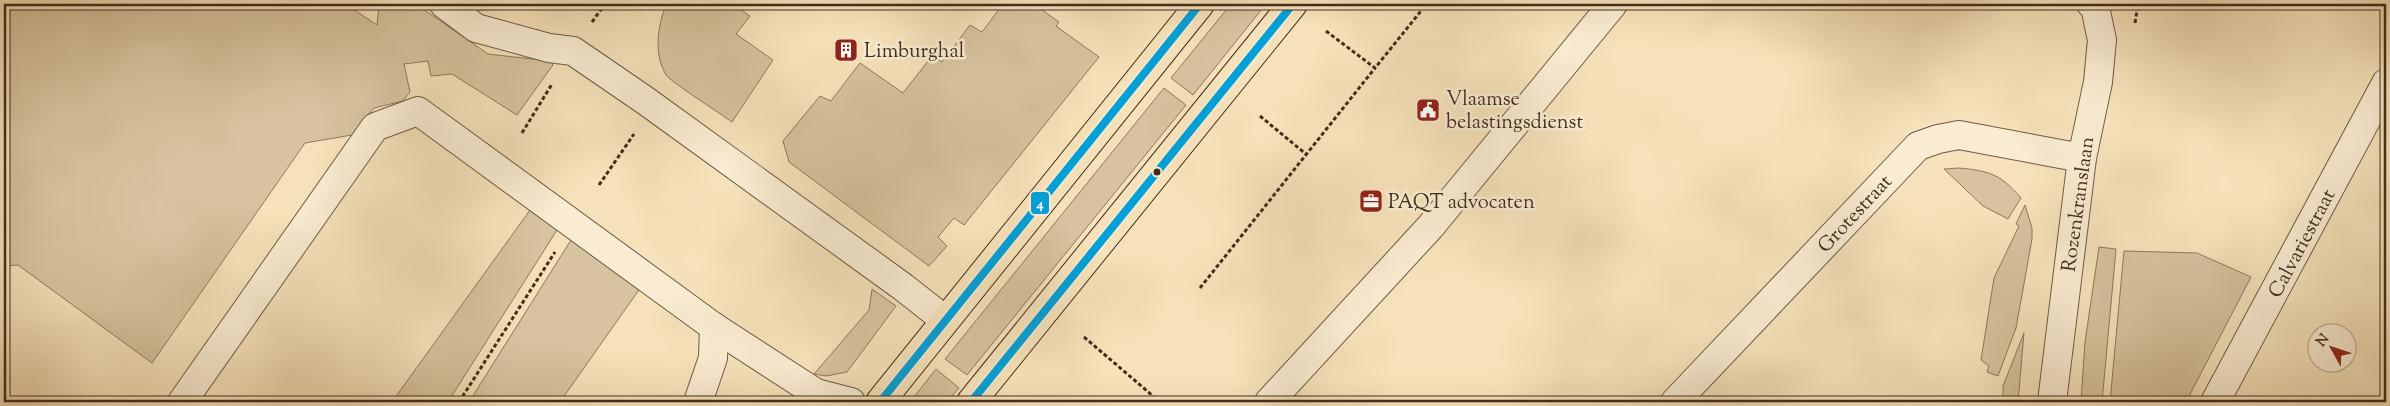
<svg xmlns="http://www.w3.org/2000/svg" width="2390" height="406" viewBox="0 0 2390 406" font-family="'Sorts Mill Goudy',serif">
<style>
.green{fill:#d7c39f;stroke:#8c785e}
.lines{fill:none;stroke-linecap:round;stroke-linejoin:round}
.minor-casing{stroke:#6f5a44;stroke-width:30}
.major-casing{stroke:#422d1d;stroke-width:30}
.path{stroke:#422d1d;stroke-width:3;stroke-dasharray:4 2.5;stroke-linecap:butt}
.minor{stroke:#f9ecd2;stroke-width:28}
.major{stroke:#f6e2ba;stroke-width:28}
.bus-1-casing{stroke:#f9ecd2;stroke-width:11}
.bus-1{stroke:#03a0d8;stroke-width:8}
.bus-dot{fill:#422d1d;stroke:#f9ecd2;stroke-width:2}
.labels{text-anchor:middle;stroke-width:5;stroke-linejoin:round;paint-order:stroke}
.poi-label{font-size:20px;fill:#422d1d;stroke:#f9ecd2;text-anchor:start}
.street-label{font-size:20px;fill:#422d1d;stroke:#f9ecd2}
.line-badge{stroke:#f9ecd2;stroke-width:2}
.badge-label{font-size:14px;text-anchor:middle;font-weight:bold;fill:#fff}
</style>
<rect width="100%" height="100%" fill="#f6e2ba"/>
<filter id="stains"><feTurbulence type="fractalNoise" baseFrequency=".004" numOctaves="4"/><feColorMatrix values="0 0 0 0 .2 0 0 0 0 .09 0 0 0 0 .02 0 0 0 .5 -.17"/></filter>
<radialGradient id="worn" r=".72"><stop offset=".6" stop-color="#630" stop-opacity="0"/><stop offset="1" stop-color="#630" stop-opacity=".3"/></radialGradient>
<g class="green">
<polygon points="4,4 345,4 377,25 379,4 416,4 488,54 550,61 553,65 517,115 452,74 431,76 428,61 404,64 410,92 403,101 374,108 352,135 305,143 152,363 18,265 4,266"/>
<polygon points="470,4 545,4 543,8 478,10"/>
<path d="M666,4h74l-2,4 12,8 -14,18 37,26 -41,62c-11,-8 -61,-40 -66,-47 -13,-23 -8,-48 0,-71z"/>
<polygon points="1003,4 1034,4 1059,22 1056,26 1099,57 964,225 954,218 938,237 947,246 929,266 789,162 783,141 820,96 831,101 860,63 903,93 932,56 942,62 970,25 982,32"/>
<polygon points="1231,4 1266,4 1193,95 1171,78"/>
<polygon points="1164,88 1186,105 967,375 945,359"/>
<path d="M1959,168c31,3 41,6 62,30l-13,21 -25,-13 -39,-37z"/>
<polygon points="2025,205 2032,228 2032,239 2016,328 1998,376 1987,372 1989,366 1981,360 1994,278 2019,226 2016,224"/>
<polygon points="530,210 557,230 448,402 392,402"/>
<polygon points="571,240 641,287 560,402 469,402"/>
<polygon points="2099,247 2116,249 2102,402 2081,402 2085,342"/>
<polygon points="2124,251 2197,253 2251,277 2186,402 2110,402"/>
<polygon points="872,289 896,306 847,372 826,376 814,374 869,310"/>
<polygon points="2024,333 2018,402 2003,402 2003,386"/>
<polygon points="936,369 959,388 947,402 910,402"/>
</g>
<g class="lines">
<g class="minor-casing">
<g id="minor">
<polyline points="444,4 476,28 549,48 573,51 646,101 903,287 945,320"/>
<polyline points="182,402 375,127 418,111 714,327 816,393 851,402"/>
<polyline points="698,402 713,358 714,327"/>
<polyline points="1269,402 1431,226 1613,4"/>
<polyline points="1675,402 1918,146 1938,139 1959,135 2082,158"/>
<polyline points="2052,402 2082,158 2098,82 2102,40 2095,7 2091,4"/>
<polyline points="2215,402 2386,83"/>
</g>
</g>
<g class="major-casing">
<g id="major">
<polyline points="880,402 1200,4"/>
<polyline points="971,402 1293,4"/>
</g>
</g>
<g class="path">
<polyline points="1073,9 1077,4"/>
<polyline points="592,22 605,4"/>
<polyline points="2135,23 2138,4"/>
<polyline points="1326,31 1375,68 1425,6"/>
<polyline points="1260,116 1307,155"/>
<polyline points="522,133 552,84"/>
<polyline points="599,185 634,134"/>
<polyline points="1200,288 1375,68"/>
<polyline points="1084,337 1160,402"/>
<polyline points="459,402 555,252"/>
</g>
<use href="#minor" class="minor"/>
<use href="#major" class="major"/>
<g class="bus-1-casing">
<g id="bus-1">
<polyline points="880,402 1200,4"/>
<polyline points="971,402 1293,4"/>
</g>
</g>
<use href="#bus-1" class="bus-1"/>
</g>
<defs>
<g id="building-square" transform="scale(1.25)"><rect x="-9" y="-9" width="18" height="18" rx="4" fill="#8f2418" stroke="#f9ecd2"/><path d="M-4-6H4V6H1V3H-1V6H-4ZM-2.5-4.3h1.7v1.8h-1.7ZM.8-4.3h1.7v1.8H.8ZM-2.5-1h1.7V.8h-1.7ZM.8-1h1.7V.8H.8Z" fill="#fff"/></g>
<g id="civic-square" transform="scale(1.25)"><rect x="-9" y="-9" width="18" height="18" rx="4" fill="#8f2418" stroke="#f9ecd2"/><path d="M-.6-6.5H3V-4.5H.6V-3L4-1V1h2V6H-6V1h2V-1L-.6-3ZM-1.2 2.5V6h2.4V2.5Z" fill="#fff"/></g>
<g id="office-square" transform="scale(1.25)"><rect x="-9" y="-9" width="18" height="18" rx="4" fill="#8f2418" stroke="#f9ecd2"/><path d="M-6-3h4V-5.5h4V-3h4V5H-6ZM-1-4.5V-3h2v-1.5ZM-6 0V1H6V0Z" fill="#fff"/></g>
</defs>
<g fill-rule="evenodd">
<use href="#building-square" x="846" y="50"/>
<use href="#civic-square" x="1428" y="110"/>
<use href="#office-square" x="1371" y="201"/>
</g>
<circle class="bus-dot" cx="1157" cy="172" r="4.5"/>
<g class="labels">
<g class="poi-label">
<text x="864" y="57">Limburghal</text>
<text x="1446" y="105">Vlaamse<tspan x="1446" dy="23">belastingsdienst</tspan></text>
<text x="1388" y="208">PAQT advocaten</text>
</g>
<g class="street-label">
<text transform="translate(2077 204) rotate(-82)" y="7">Rozenkranslaan</text>
<text transform="translate(1854 213) rotate(-47)" y="7">Grotestraat</text>
<text transform="translate(2301 243) rotate(-62)" y="7">Calvariestraat</text>
</g>
</g>
<rect class="line-badge" x="1030" y="191" width="20" height="24" rx="5" fill="#03a0d8"/>
<g class="badge-label">
<text x="1040" y="208">4</text>
</g>
<rect width="2390" height="406" fill="none" stroke="#f6e2ba" stroke-width="20"/>
<rect x="5" y="5" width="2380" height="396" fill="none" stroke="#422d1d" stroke-width="2.5"/>
<rect x="10" y="10" width="2370" height="386" fill="none" stroke="#422d1d"/>
<g transform="translate(2332 348) rotate(310)"><circle r="24" fill="#f9ecd2" stroke="#b0a08a"/>
<path d="M0-4L9 19L0 12L-9 19Z" fill="#8f2418"/>
<text y="-8" font-size="14" font-weight="bold" text-anchor="middle" fill="#422d1d">N</text>
</g>
<rect width="100%" height="100%" filter="url(#stains)"/>
<rect width="100%" height="100%" fill="url(#worn)"/>
</svg>
